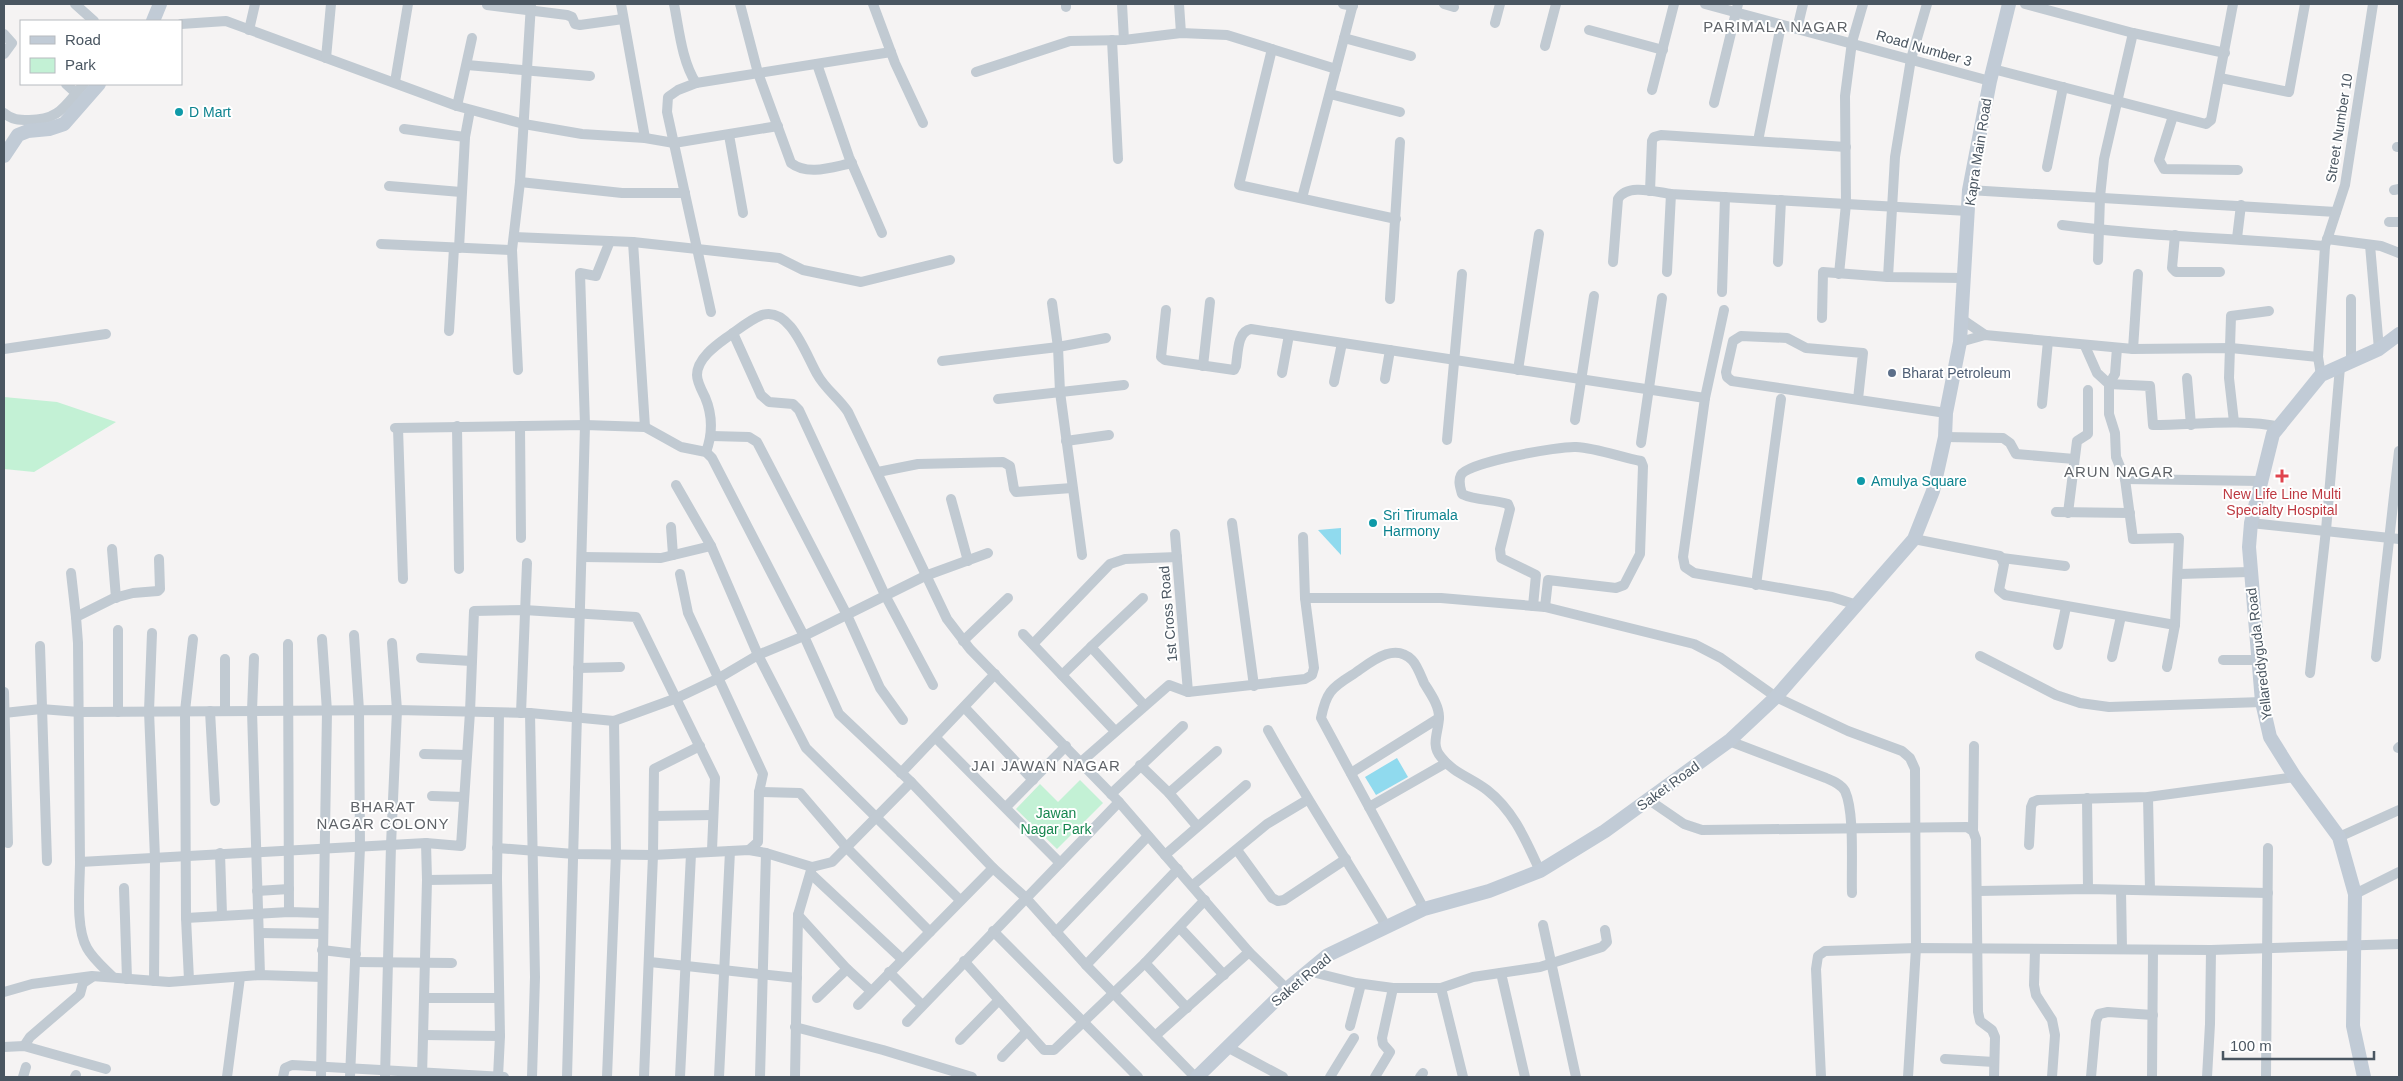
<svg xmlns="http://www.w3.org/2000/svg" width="2403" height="1081" viewBox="0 0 2403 1081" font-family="Helvetica,sans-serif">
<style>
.green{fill:#c3f1d5}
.water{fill:#90daee}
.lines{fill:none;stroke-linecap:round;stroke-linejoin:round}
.street{stroke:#c1cad2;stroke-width:10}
.secondary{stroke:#c1cbd6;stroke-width:14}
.culture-dot{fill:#0f9aa8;stroke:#fff;stroke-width:2}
.service-dot{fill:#5c6f8a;stroke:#fff;stroke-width:2}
.health-dot{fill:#e0444e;stroke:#fff;stroke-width:2}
.labels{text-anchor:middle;stroke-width:4;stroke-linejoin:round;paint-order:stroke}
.street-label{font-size:14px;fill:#4a5661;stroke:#fff}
.culture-label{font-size:14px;fill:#0d838f;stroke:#fff;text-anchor:start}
.service-label{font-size:14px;fill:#4e5e75;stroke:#fff;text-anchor:start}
.health-label{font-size:14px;fill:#be3a42;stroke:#fff}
.park-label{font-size:14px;fill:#17864f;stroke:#fff}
.neighbourhood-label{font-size:15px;letter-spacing:1px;fill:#5f6368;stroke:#fff}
</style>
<rect width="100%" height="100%" fill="#f5f3f3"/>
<g class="green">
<polygon points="4,397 57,402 116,422 34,472 4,469"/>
<polygon points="1080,780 1103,803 1057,849 1016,809 1040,784 1058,802"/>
</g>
<g class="water">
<polygon points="1341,528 1341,555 1318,530"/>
<polygon points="1397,758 1408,777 1376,795 1365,777"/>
</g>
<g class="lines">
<g class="street">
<polyline points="75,4 94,21"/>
<polyline points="621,4 645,138"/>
<path d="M674,4c5,25 8,58 22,79"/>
<path d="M740,4l18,69 33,90c17,13 41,4 61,0"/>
<polyline points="873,4 895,63 923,123"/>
<polyline points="1066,4 1066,7"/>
<polyline points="1122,4 1124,40"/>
<polyline points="1179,4 1181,33"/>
<polyline points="1343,4 1353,6"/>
<polyline points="1444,4 1454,7"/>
<polyline points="1705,4 1990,81"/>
<polyline points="2025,4 2133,33 2225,53"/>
<polyline points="487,5 567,15 572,17 575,24 580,25 623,19"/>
<polyline points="1495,23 1500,4"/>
<polyline points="181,24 226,21 457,106 524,124 582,134 645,138 674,143 778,126"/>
<polyline points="1797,29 1803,4"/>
<polyline points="249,30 255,4"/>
<polyline points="1589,30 1663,50"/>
<polyline points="4,34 12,43 4,54"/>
<polyline points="1344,38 1411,56"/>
<polyline points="1112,40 1118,159"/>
<polyline points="1545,46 1556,4"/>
<polyline points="1272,49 1239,185 1396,219"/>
<polyline points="326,58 331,4"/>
<polyline points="817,64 849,157 882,233"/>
<polyline points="467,65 590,76"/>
<polyline points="1993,69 2206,124 2211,120 2233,4"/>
<polyline points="976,72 1070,41 1124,40 1181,33 1227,35 1336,69"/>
<polyline points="2220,78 2289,92 2305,4"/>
<polyline points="395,82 408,4"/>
<polyline points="66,84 76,93"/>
<polyline points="1652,90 1674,4"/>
<polyline points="1330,94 1400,112"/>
<polyline points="1714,103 1738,4"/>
<polyline points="457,106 472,38"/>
<path d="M4,113c8,7 15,7 25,7 31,0 36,-15 55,-36"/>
<polyline points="2173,116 2159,160 2164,169 2238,170"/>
<polyline points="404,129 465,137"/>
<polyline points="729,135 743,213"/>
<polyline points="1758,141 1781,25"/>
<polyline points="2397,147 2399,147"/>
<polyline points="2047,167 2063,87"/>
<polyline points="520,182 622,193 685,193"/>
<polyline points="389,186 461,192"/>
<polyline points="1969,190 2336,212"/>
<polyline points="2394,190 2399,189"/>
<polyline points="1650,191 1652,141 1654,137 1661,135 1846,147"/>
<polyline points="1302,198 1353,4"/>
<polyline points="2389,222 2399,222"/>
<path d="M2062,225c87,12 175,13 263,21"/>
<polyline points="2175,235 2172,268 2176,272 2220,272"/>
<polyline points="514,237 633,242 779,258 803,270 861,282 950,260"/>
<polyline points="2237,238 2241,205"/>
<polyline points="2327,239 2381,246 2399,253"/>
<polyline points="381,244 512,250"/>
<polyline points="2370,245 2379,349"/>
<polyline points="459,248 465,137 470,110"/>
<polyline points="2098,260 2100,197 2104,159 2133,33"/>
<path d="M1613,262l5,-63c9,-16 38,-7 53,-5l297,17"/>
<polyline points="1778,262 1781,200"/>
<polyline points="1667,272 1671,194"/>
<polyline points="1839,274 1846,204 1845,96 1852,42 1863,4"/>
<polyline points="1888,277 1895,157 1911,59 1927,4"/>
<polyline points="1722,292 1725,197"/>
<polyline points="1390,299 1400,142"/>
<polyline points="2351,299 2351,363"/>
<polyline points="1052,303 1058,347 1060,392 1082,555"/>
<path d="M1166,310l-5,47 4,3 69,10 2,-4c2,-12 1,-35 15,-37l454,69"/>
<polyline points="1724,310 1705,398 1683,557 1685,567 1694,573 1832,597 1857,605"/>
<polyline points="711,312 667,112 668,97 678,90 696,83 891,52"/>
<polyline points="1822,318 1823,272 1888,277 1963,278"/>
<polyline points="1960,318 1985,335"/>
<polyline points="449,331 454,248"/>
<polyline points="733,333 761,395 769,402 793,404 799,410 885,595 933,685"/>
<polyline points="1960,342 1985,335 2133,349 2231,348 2318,357"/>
<path d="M2085,346l12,27 12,11 41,2 3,39c43,0 86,-7 128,2"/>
<polyline points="2117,348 2115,374 2109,384 2109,414 2115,433 2116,457 2125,479 2133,539 2179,538 2175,625 2167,667"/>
<polyline points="4,349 106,334"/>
<polyline points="2133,349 2138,274"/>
<polyline points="942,361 1058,347 1106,338"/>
<polyline points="1203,366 1210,302"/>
<polyline points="518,370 512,250 520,182 531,4"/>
<polyline points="1518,370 1539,234"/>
<polyline points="1282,373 1289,335"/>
<polyline points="2321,375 2318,357 2325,246 2345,185 2373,4"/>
<polyline points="2187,378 2191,425"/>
<polyline points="1385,379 1390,350"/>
<polyline points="1334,382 1342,343"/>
<polyline points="998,399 1124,385"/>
<polyline points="1858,399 1863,353 1806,348 1787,338 1741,336 1733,341 1726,372 1727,377 1732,381 1946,413"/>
<polyline points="2042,404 2048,341"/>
<polyline points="1575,420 1594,296"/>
<polyline points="2234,422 2229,378 2231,316 2269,311"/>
<polyline points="457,426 459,569"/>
<polyline points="520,426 521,538"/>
<polyline points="645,427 681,447 706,452 712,458 804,636 839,714 911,782 993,868 1026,898 1086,965 1195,1077"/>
<polyline points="395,428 585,425 645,427 633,242"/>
<polyline points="398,428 403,579"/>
<polyline points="712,436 749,437 757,442 847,615 880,688 903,720"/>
<polyline points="1945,437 2003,438 2010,443 2016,454 2074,459"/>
<polyline points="1447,440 1462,274"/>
<polyline points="1066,441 1109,435"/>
<polyline points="1641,443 1662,298"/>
<path d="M706,452c7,-19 7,-36 -1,-55 -3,-6 -8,-15 -8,-22 0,-16 18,-29 29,-37 12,-8 23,-18 36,-23 28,-9 44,40 55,59 8,15 22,24 31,38l99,207 23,30 149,153 130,150 38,37"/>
<polyline points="878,472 918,464 1003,462 1010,466 1014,489 1016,492 1072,488"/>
<polyline points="2125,479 2260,481"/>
<polyline points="676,485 711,546 758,655 806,748 960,900"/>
<polyline points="951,499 968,561"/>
<polyline points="2056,512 2130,513"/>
<polyline points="2068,513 2077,441 2088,434 2088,390"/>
<polyline points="1232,523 1254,686"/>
<polyline points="2251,523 2399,539"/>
<polyline points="671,527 673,555"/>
<polyline points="1175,534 1188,692"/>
<polyline points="1914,539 2000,556 2004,564 1999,590 2005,595 2175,625"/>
<polyline points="112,549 116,598"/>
<polyline points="582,557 661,558 711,546"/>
<polyline points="2002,558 2065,566"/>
<polyline points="159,559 160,589 158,591 133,593 114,598 76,617 78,643 80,862 426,843 461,846 470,712 474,611 524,610 636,617 715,778 712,850"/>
<polyline points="71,573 76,617"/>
<polyline points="680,574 688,613 763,774 759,792 758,842 749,850"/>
<polyline points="2179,574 2249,572"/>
<polyline points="1756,585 1781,399"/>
<polyline points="1143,598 1091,647 1144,705"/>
<polyline points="1305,598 1441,598 1545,607 1694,644 1721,658 1776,697 1848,731 1902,751 1910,758 1915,769 1916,948 1908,1077"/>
<path d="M1533,606l3,-31 -35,-17 -1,-9 10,-40 -2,-5c-15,-5 -32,-3 -46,-10 -2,-7 -4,-13 -1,-19 7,-13 99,-29 115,-28 21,1 44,10 65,14l2,5 -3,88 -16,31 -8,3 -68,-8 -3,27"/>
<polyline points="152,633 149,711 155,858 154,981"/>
<polyline points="1023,634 1115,731"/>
<polyline points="963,641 1008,598"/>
<polyline points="288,644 289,912"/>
<polyline points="1033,644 1110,564 1125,559 1177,557"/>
<polyline points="2058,645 2066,607"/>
<polyline points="40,646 47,861"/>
<polyline points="1980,656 2056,695 2080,703 2109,707 2262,702"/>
<polyline points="2112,657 2121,616"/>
<polyline points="2376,657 2399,451"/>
<polyline points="254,658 252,711 260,975"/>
<polyline points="421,658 471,661"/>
<polyline points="2223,660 2258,660"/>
<polyline points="578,668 620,667"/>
<polyline points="2310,673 2326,530 2340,367"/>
<polyline points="1062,675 1091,647"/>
<polyline points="4,692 8,843"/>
<polyline points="965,708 1033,780"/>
<polyline points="210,711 215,801"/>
<polyline points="225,711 225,659"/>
<polyline points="118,712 118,630"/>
<polyline points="4,713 41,709 79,712 397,710 530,713 614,721 677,698 719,678 758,655 804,636 925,576 988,553"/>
<polyline points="521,713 527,563"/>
<polyline points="530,713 535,977 532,1077"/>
<path d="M1268,730c37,67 79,130 118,196"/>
<polyline points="936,738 1060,863"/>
<path d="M1729,741l97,37c7,3 15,6 19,13 10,22 6,76 7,102"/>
<polyline points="2398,748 2399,747"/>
<polyline points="424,754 467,755"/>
<polyline points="1081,762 1169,685 1188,692 1305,679 1312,675 1314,668 1305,598 1303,537"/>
<polyline points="1140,765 1169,793 1217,751"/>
<polyline points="901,773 995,674"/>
<polyline points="1351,773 1439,718"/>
<polyline points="759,792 800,793 847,848 930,932"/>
<polyline points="1169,793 1197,826"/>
<polyline points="1111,794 1183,726"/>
<polyline points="432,796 464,797"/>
<polyline points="2148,797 2150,890"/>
<polyline points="2087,798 2088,889"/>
<polyline points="1649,800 1684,824 1702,830 1967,827 1973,831 1976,839 1978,1012 1980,1021 1992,1030 1995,1037 1994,1077"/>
<polyline points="1006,807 1066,746"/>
<polyline points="1369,807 1446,763"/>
<polyline points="654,816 712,815"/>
<polyline points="1973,831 1974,746"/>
<polyline points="2339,837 2399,810"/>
<polyline points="2029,845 2031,807 2033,802 2038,800 2148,797 2295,777"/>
<polyline points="497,848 574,854 653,855 749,850 766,853 812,867 832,862 911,782"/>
<polyline points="1237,850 1272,898 1278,901 1284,900 1346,859"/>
<polyline points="220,853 222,915"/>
<polyline points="1165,855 1246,785"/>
<path d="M80,862c0,23 -5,65 7,86 6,11 17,20 26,29"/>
<polyline points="811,874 902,959"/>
<polyline points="427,880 497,879"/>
<polyline points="1193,885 1267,824 1307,800"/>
<polyline points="124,888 127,979"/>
<polyline points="2121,890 2122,949"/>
<polyline points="257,891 289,889"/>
<polyline points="1978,891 2088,889 2268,893"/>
<polyline points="2355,894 2399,872"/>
<path d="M1424,909l-103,-191c5,-25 10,-30 31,-43 17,-11 41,-34 60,-15 5,5 9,16 12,23 6,10 15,22 15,34 0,14 -9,28 2,40 12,16 31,21 46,33 27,21 39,51 53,81"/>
<polyline points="798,915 847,969 871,991"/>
<polyline points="186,918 289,912 322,913"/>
<polyline points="1543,925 1576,1077"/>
<polyline points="1180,928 1224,975"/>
<polyline points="993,931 1138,1077"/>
<polyline points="1056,932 1148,836"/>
<polyline points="260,933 323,934"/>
<polyline points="322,950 356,954"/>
<polyline points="2035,950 2034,985 2036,995 2052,1020 2055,1035 2052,1077"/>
<polyline points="964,961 1044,1050 1054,1050 1145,963 1205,900"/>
<polyline points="355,962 452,963"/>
<polyline points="650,962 797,978"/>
<polyline points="1145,963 1187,1008"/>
<polyline points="1086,965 1178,869"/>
<polyline points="1308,971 1356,983 1393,988 1441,988 1473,977 1540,967 1602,947 1607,942 1605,930"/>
<polyline points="889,972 922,1005"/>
<polyline points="1501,973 1525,1077"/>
<polyline points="189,980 186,918 185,711 193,639"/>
<polyline points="1441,988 1463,1077"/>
<polyline points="4,992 32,984 92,976 169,982 260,975 322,977"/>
<polyline points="425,998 499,998"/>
<polyline points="817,998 847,969"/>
<polyline points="858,1005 993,868"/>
<polyline points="907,1022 1119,802"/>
<polyline points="1350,1026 1361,984"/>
<polyline points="795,1027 883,1050 972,1077"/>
<polyline points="424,1035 500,1036"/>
<polyline points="1155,1036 1249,952"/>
<polyline points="960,1040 999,1000"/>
<polyline points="24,1046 30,1037 80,994 83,983 92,977"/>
<polyline points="4,1047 24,1046 106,1069"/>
<polyline points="1229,1048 1283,1077"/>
<polyline points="1002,1057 1027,1031"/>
<polyline points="1945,1059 1994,1062"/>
<polyline points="23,1077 26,1067"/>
<polyline points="75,1077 76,1075"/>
<polyline points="227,1077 240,977"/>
<polyline points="283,1077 285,1068 292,1065 504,1077"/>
<polyline points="321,1077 327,711 322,639"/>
<polyline points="350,1077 360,847 359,710 354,635"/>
<polyline points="385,1077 391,845 397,710 392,643"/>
<polyline points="422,1077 427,880 426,843"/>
<polyline points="498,1077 500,1036 497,879 499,713"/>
<polyline points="567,1077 585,425 580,273 596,276 610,241"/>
<polyline points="607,1077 616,853 614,721"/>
<polyline points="644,1077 653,855 654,769 700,746"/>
<polyline points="680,1077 691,854"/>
<polyline points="719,1077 730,851"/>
<polyline points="760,1077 766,853"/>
<polyline points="795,1077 798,915 812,867"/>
<polyline points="1330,1077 1354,1038"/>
<polyline points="1375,1077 1390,1052 1383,1044 1382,1038 1393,988"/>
<polyline points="1420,1077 1423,1073"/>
<polyline points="1821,1077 1816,969 1818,956 1825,951 1916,948 2211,950 2399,944"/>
<polyline points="2091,1077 2096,1021 2099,1014 2108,1012 2153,1015"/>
<polyline points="2152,1077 2153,950"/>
<polyline points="2207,1077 2210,1024 2211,950"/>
<polyline points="2266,1077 2268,848"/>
</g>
<g class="secondary">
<polyline points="153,21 160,4"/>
<polyline points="4,156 18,135 28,131 49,129 64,124 99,84"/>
<polyline points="1197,1077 1287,989 1328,955 1424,909 1489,891 1540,871 1605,831 1729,741 1776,697 1914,539 1933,491 1945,437 1946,413 1960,342 1969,190 1990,81 2009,4"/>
<polyline points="2364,1077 2353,1026 2355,894 2339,837 2295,777 2270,737 2262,702 2249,547 2251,523 2273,434 2321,375 2379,349 2399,334"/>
</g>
</g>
<g class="culture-dot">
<circle cx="179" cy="112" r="5"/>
<circle cx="1861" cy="481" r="5"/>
<circle cx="1373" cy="523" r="5"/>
</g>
<circle class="service-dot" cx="1892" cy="373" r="5"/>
<path class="health-dot" d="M2279.5 468.5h5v5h5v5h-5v5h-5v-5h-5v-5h5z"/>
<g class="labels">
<g class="street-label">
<text transform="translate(1924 48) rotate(16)" y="5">Road Number 3</text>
<text transform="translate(2339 128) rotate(-81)" y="5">Street Number 10</text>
<text transform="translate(1978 152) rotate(-81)" y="5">Kapra Main Road</text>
<text transform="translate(1168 614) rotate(-95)" y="5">1st Cross Road</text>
<text transform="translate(2259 654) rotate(-97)" y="5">Yellareddyguda Road</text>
<text transform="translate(1668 786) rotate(-36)" y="5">Saket Road</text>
<text transform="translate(1301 980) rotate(-40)" y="5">Saket Road</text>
</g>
<g class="culture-label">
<text x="189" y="117">D Mart</text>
<text x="1871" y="486">Amulya Square</text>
<text x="1383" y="520">Sri Tirumala<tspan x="1383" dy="16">Harmony</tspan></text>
</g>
<g class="service-label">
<text x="1902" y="378">Bharat Petroleum</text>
</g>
<g class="health-label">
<text x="2282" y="499">New Life Line Multi<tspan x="2282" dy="16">Specialty Hospital</tspan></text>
</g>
<g class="park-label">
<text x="1056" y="818">Jawan<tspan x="1056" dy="16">Nagar Park</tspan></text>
</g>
<g class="neighbourhood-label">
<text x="1776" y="32">PARIMALA NAGAR</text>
<text x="2119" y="477">ARUN NAGAR</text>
<text x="1046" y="771">JAI JAWAN NAGAR</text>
<text x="383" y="812">BHARAT<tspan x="383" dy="17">NAGAR COLONY</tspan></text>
</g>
</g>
<rect width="2403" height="1081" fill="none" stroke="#4a5661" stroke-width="10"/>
<rect x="20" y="20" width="162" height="65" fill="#ffffff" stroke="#b7bbc0"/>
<rect x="30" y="36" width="25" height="8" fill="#c1cbd6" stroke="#b7bbc0"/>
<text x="65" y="45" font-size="15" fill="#4a5661">Road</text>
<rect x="30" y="58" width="25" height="15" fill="#c3f1d5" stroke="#b7bbc0"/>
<text x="65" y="70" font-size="15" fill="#4a5661">Park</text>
<path d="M2223 1051v8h151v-8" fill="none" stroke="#4a5661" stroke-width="2.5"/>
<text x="2230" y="1051" font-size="15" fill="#4a5661" stroke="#ffffff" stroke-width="4" paint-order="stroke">100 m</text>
</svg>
